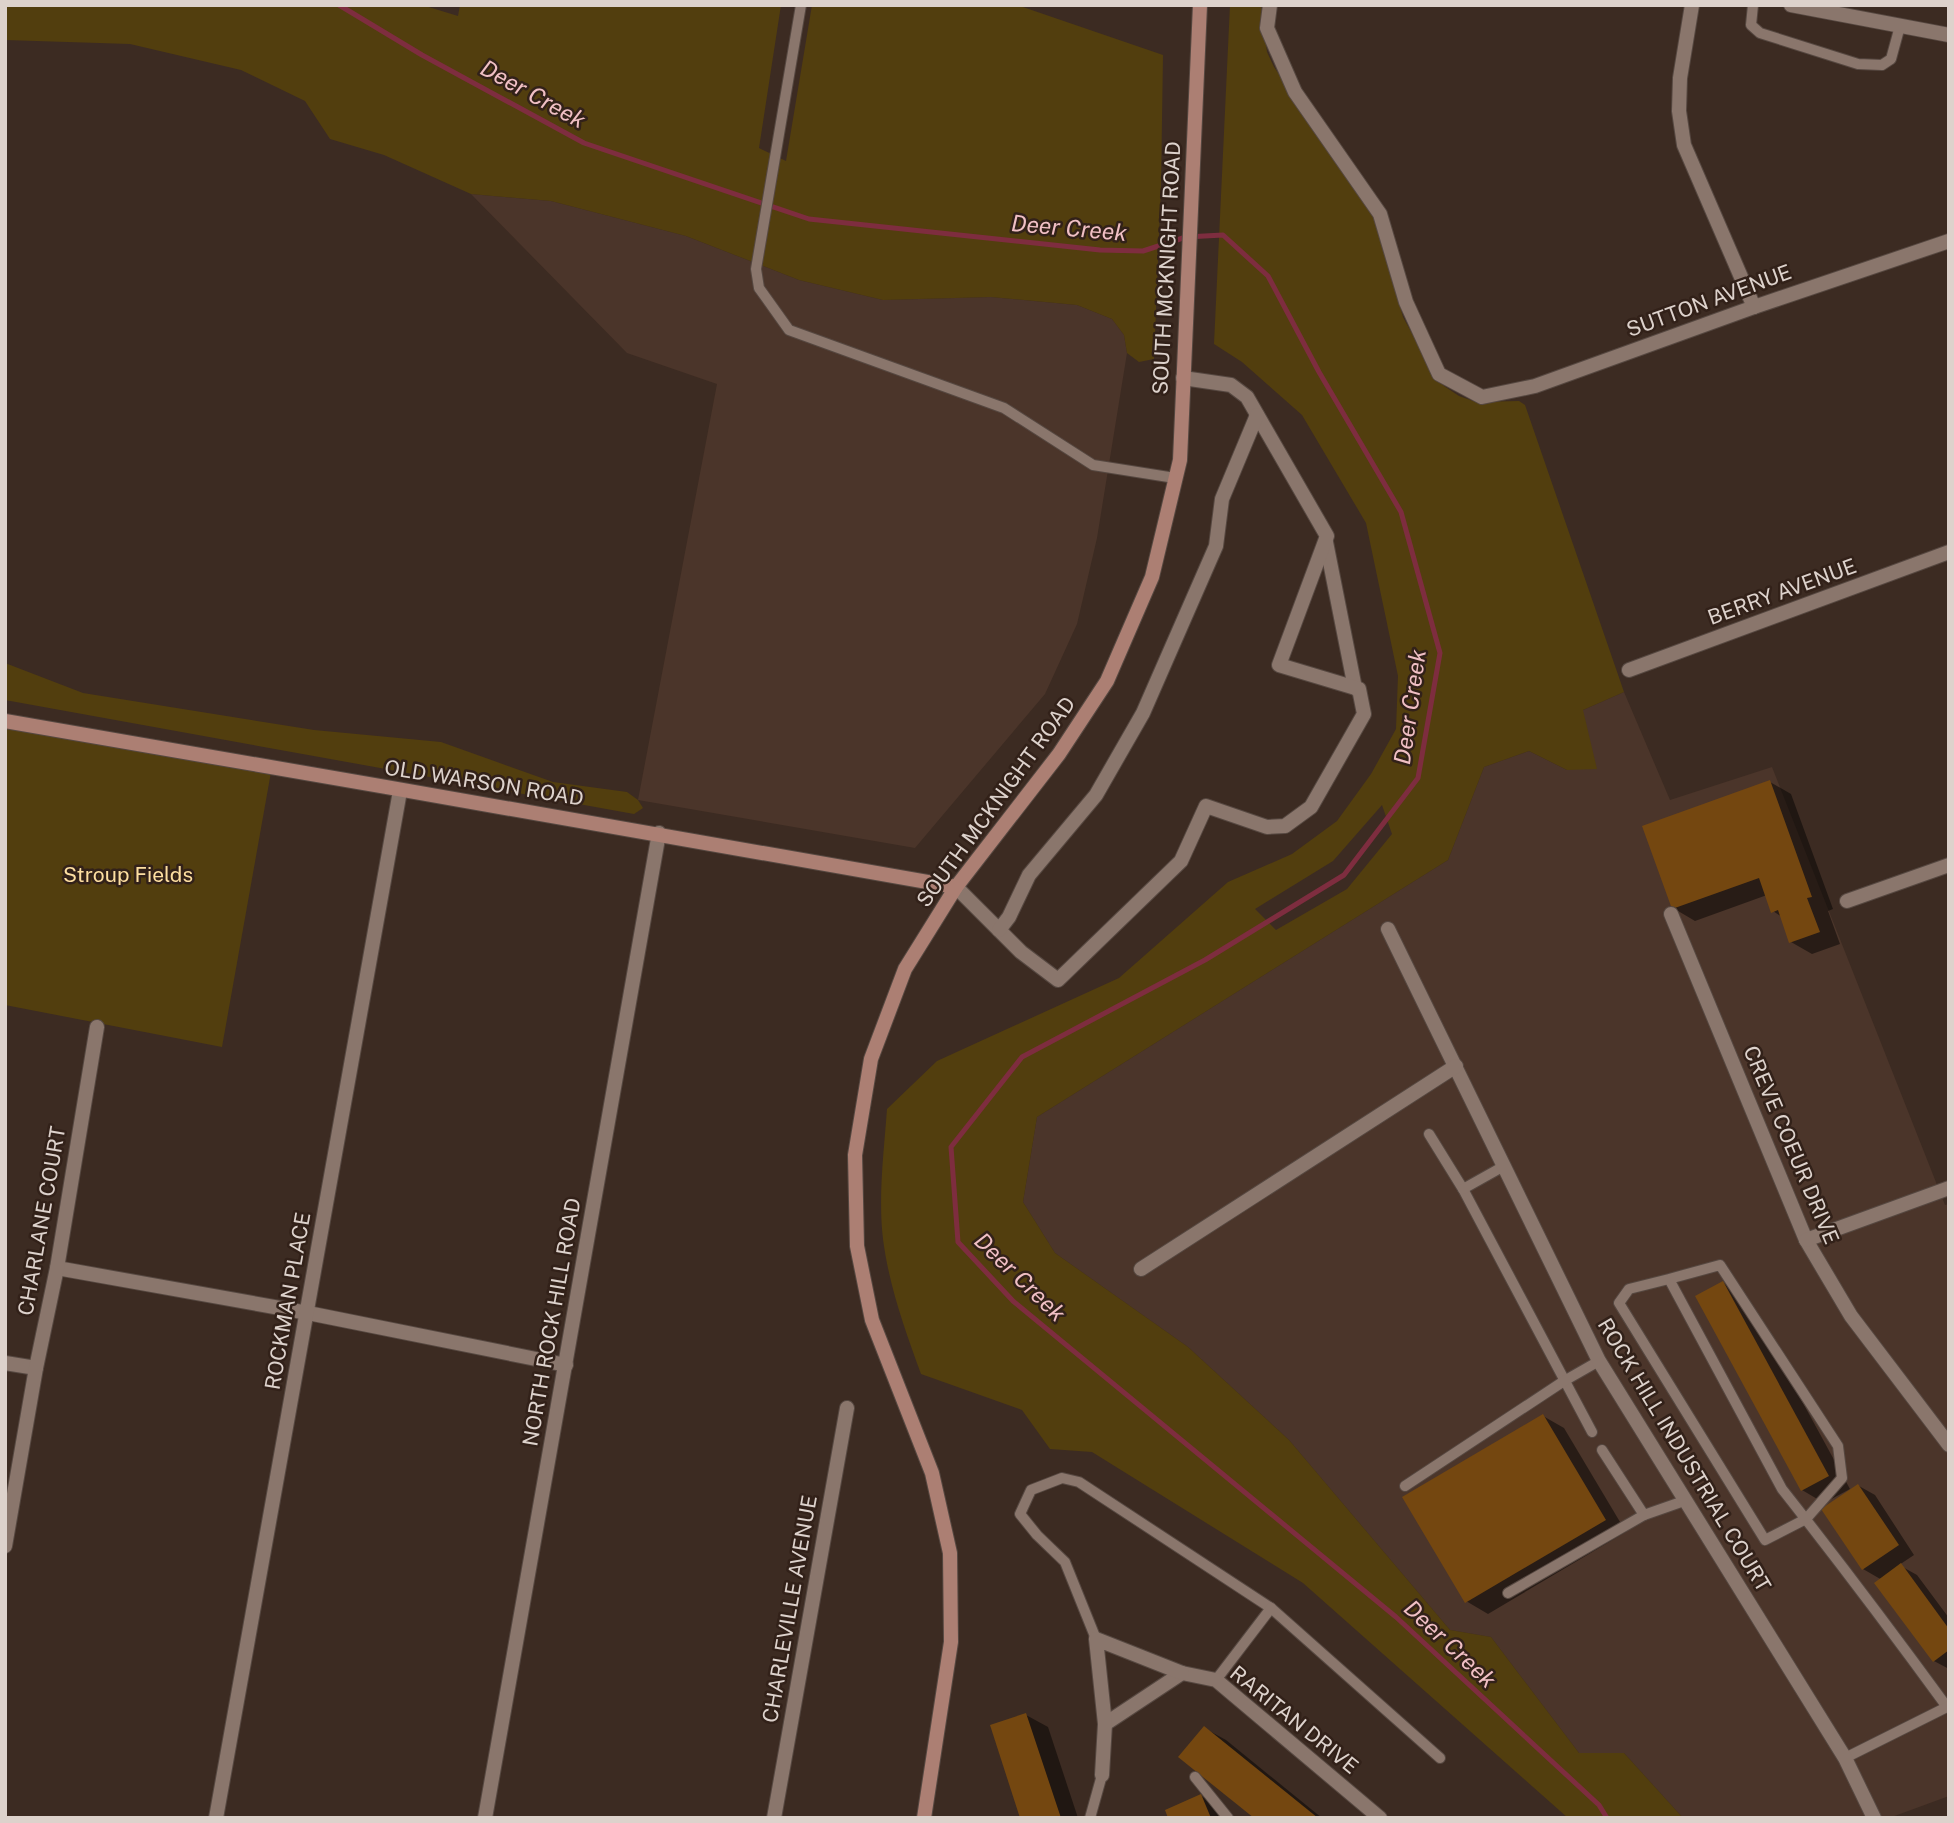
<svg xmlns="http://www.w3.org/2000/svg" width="1954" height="1823" viewBox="0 0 1954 1823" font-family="'Public Sans',sans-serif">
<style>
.built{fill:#4b352a}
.green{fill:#523e0e;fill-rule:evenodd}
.shadow{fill:#0007}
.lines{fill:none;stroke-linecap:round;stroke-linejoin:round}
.stream{stroke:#7e2d3f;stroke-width:5}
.building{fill:#744710}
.lane-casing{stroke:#564841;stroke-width:12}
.street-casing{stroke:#564841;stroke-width:16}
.secondary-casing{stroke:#564841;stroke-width:16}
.lane{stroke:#8a766c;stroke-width:10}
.street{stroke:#8a766c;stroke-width:14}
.secondary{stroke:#ac7f73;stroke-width:14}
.labels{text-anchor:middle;stroke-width:5;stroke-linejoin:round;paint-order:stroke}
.street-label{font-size:21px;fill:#ddd2cc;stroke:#322119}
.park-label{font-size:21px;fill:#fddea0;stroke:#322119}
.water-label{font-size:23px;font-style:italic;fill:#f0bfc4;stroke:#322119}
</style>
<rect width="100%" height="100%" fill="#3c2b22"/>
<g class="built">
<polygon points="471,194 551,201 686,236 799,280 883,300 991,297 1077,305 1112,319 1124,335 1127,353 1097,538 1077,624 1045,694 915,848 638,800 717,384 627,353"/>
<polygon points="1624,692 1670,800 1772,767 1945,1205 1949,1204 1949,1796 1889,1818 1683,1818 1624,1753 1579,1753 1491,1637 1450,1630 1289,1440 1188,1347 1055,1253 1023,1202 1037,1117 1448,860 1484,767 1529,751 1567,770 1583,710"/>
</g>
<g class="green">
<polygon points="5,5 422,5 458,16 460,5 781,5 759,148 786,161 812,5 1017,5 1163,55 1161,186 1154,359 1139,362 1127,353 1124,335 1112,319 1077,305 991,297 883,300 799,280 686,236 551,201 471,194 384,155 330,139 305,101 241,70 130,44 5,40"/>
<path d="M1230,5h31l6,47 7,15 95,140 13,31 21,79 28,51 13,18 15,10 17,6 43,-1 6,4 99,287 -41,18 14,59 -30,1 -38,-19 -45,16 -36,93 -411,257 -14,85 32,51 133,94 101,93 161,190 41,7 88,116h45l59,65h-115l-265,-235 -211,-131 -42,-3 -28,-39 -101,-36c-16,-44 -32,-88 -38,-135 -5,-42 1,-88 4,-130l50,-48 182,-83 109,-96 64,-28 45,-33 34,-47 25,-45 2,-53 -32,-153 -64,-108 -60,-53 -28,-18zM1382,805l10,29 -45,55 -71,41 -21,-21 78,-48z"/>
<polygon points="5,663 83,693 314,730 441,742 553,782 627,792 638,800 643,808 634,814 5,700"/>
<polygon points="5,723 271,772 222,1047 5,1005"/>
</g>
<g class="shadow">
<polygon points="1770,782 1791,794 1833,909 1828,911 1840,944 1812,954 1791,942 1782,917 1773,911 1767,895 1695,921 1673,908"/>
<polygon points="1723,1283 1744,1295 1850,1489 1824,1503 1802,1490"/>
<polygon points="1543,1416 1564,1428 1626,1532 1488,1614 1466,1601"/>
<polygon points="1859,1486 1875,1495 1914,1555 1899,1565 1917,1575 1949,1618 1949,1669 1934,1661 1882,1580 1863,1569"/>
<polygon points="1026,1715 1048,1727 1078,1818 1022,1818"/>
<polygon points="1204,1728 1226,1740 1322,1818 1257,1818"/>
<polygon points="1201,1796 1223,1809 1227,1818 1170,1818"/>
</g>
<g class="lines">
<polyline class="stream" points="339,5 422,55 584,143 809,219 1100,250 1143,251 1186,237 1223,235 1268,276 1319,372 1401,512 1440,653 1418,778 1344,875 1205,960 1022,1057 951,1147 958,1242 1013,1301 1396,1617 1599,1805 1607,1818"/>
</g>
<g class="building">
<polygon points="1770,780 1812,897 1807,898 1820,932 1789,943 1778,910 1771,913 1759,878 1672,909 1642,826"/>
<polygon points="1723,1281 1829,1476 1801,1491 1695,1296"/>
<polygon points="1543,1414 1606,1520 1465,1603 1402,1497"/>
<polygon points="1858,1484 1899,1545 1862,1570 1821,1509"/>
<polygon points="1901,1563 1949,1629 1949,1650 1933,1662 1874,1583"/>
<polygon points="1026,1713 1061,1818 1020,1818 990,1725"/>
<polygon points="1204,1726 1318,1818 1254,1818 1178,1757"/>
<polygon points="1201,1794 1211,1818 1168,1818 1165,1810"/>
</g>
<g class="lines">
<g class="lane-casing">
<g id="lane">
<polyline points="801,5 756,269 759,288 789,330 1004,408 1093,465 1175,478"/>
<polyline points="1753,5 1751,25 1760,33 1858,64 1882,65 1891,59 1900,26"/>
<polyline points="1429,1134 1463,1189 1592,1432"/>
<polyline points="1463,1189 1504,1166"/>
<path d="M1669,1279l51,-14 118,181 4,32 -36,41 -41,21 -146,-237 10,-14 40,-10 113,210c56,71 111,144 165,218"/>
<polyline points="1602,1450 1644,1515"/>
<polyline points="1405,1486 1564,1381 1599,1361"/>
<polyline points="1508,1593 1644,1515 1684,1501"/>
<polyline points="1096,1639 1065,1562 1037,1535 1020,1514 1031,1490 1062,1478 1079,1482 1271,1608"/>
<polyline points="1216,1680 1271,1608 1440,1758"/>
<polyline points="1845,1758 1949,1706"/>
<polyline points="1195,1777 1228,1818"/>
<polyline points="1090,1818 1102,1775"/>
</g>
</g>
<g class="street-casing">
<g id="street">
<polyline points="1270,5 1267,28 1295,92 1380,214 1406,302 1439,374 1482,397 1535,386 1754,307 1949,241"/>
<polyline points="1692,5 1680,78 1679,111 1684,145 1754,307"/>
<polyline points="1791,5 1949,35"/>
<polyline points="1326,542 1355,688"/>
<polyline points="1629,670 1949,552"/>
<polyline points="956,887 1021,952 1058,980 1181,861 1206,806 1267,827 1285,826 1311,807 1364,714 1359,689 1279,665 1327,536 1247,397 1231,385 1183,378"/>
<polyline points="1847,901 1949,865"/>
<polyline points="1671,914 1806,1240 1851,1316 1949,1445"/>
<polyline points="1388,929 1599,1361 1845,1758 1874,1818"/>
<polyline points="999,930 1009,917 1029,875 1096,795 1143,713 1216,546 1222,499 1257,415"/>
<polyline points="1806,1240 1949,1188"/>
<polyline points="57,1268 308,1313 566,1365"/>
<polyline points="1141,1269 1456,1066"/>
<polyline points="5,1363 36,1368"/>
<polyline points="5,1546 36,1368 57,1268 97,1027"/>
<polyline points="1105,1724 1182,1673 1216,1680 1380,1818"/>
<polyline points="1102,1775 1105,1724 1096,1639 1182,1673"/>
<polyline points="216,1818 400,791"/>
<polyline points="485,1818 659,833"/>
<polyline points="774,1818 847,1408"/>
</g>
</g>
<g class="secondary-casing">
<g id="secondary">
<path d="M5,721c317,56 634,108 951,166"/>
<polyline points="924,1818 951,1642 950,1553 932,1473 872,1320 857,1246 855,1155 871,1059 905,969 956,887 1059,754 1107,681 1152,577 1180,460 1200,5"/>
</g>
</g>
<use href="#lane" class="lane"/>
<use href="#street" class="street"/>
<use href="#secondary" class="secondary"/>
</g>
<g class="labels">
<g class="street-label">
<text transform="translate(1167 268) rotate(-87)" y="7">SOUTH MCKNIGHT ROAD</text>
<text transform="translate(1709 301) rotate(-20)" y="7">SUTTON AVENUE</text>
<text transform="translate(1782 592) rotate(-20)" y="7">BERRY AVENUE</text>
<text transform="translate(484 783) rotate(9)" y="7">OLD WARSON ROAD</text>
<text transform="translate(996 802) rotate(-54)" y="7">SOUTH MCKNIGHT ROAD</text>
<text transform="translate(1791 1145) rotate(67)" y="7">CREVE COEUR DRIVE</text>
<text transform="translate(42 1221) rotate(-80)" y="7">CHARLANE COURT</text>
<text transform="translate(288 1301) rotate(-80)" y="7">ROCKMAN PLACE</text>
<text transform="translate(552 1322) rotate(-80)" y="7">NORTH ROCK HILL ROAD</text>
<text transform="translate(1684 1455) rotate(59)" y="7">ROCK HILL INDUSTRIAL COURT</text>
<text transform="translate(790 1609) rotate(-80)" y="7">CHARLEVILLE AVENUE</text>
<text transform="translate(1294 1720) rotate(39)" y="7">RARITAN DRIVE</text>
</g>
<g class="park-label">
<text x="128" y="882">Stroup Fields</text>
</g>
<g class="water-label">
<text transform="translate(533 94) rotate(29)" y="8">Deer Creek</text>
<text transform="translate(1069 228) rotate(5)" y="8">Deer Creek</text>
<text transform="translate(1410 707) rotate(-82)" y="8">Deer Creek</text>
<text transform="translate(1020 1277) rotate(44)" y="8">Deer Creek</text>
<text transform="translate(1450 1644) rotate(43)" y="8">Deer Creek</text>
</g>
</g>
<rect width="1954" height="1823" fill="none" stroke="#ddd2cc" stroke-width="14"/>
</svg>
